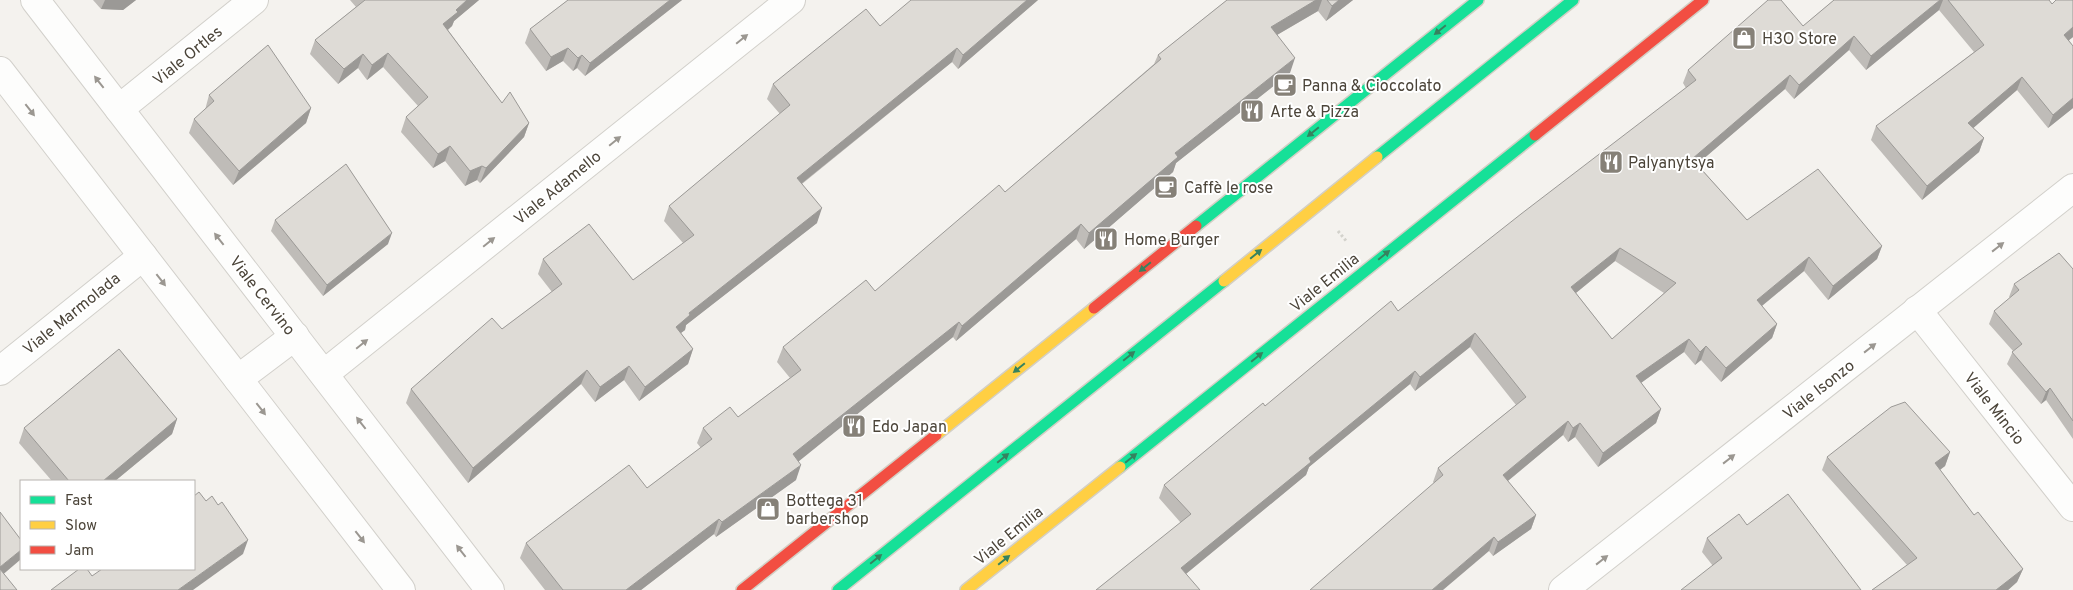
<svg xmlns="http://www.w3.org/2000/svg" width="2073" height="590" viewBox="0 0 2073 590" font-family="Overpass,sans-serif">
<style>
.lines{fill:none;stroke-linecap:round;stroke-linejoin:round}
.street-casing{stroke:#d2d0cb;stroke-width:30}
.fast-casing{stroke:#d3cfc5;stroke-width:14}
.slow-casing{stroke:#d3cfc5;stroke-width:14}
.jam-casing{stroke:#d3cfc5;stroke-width:14}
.path{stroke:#d3d2cc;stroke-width:3;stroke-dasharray:2.5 2.5;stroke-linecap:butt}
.street{stroke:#fdfdfc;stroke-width:28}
.fast{stroke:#16e098;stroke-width:11}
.slow{stroke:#ffcf43;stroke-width:11}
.jam{stroke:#f24e42;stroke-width:11}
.wall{fill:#bfbcb8;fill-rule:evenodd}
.shaded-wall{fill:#9b9996}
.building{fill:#dedbd6;stroke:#9b9996;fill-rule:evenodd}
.oneway{fill:#36825f}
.oneway2{fill:#9b9791}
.labels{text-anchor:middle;stroke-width:4;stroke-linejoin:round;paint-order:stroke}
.poi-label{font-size:16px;fill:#4b4439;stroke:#fff;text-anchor:start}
.street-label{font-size:16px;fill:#4b4439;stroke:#fff}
</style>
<rect width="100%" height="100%" fill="#f4f2ee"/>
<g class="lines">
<g class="street-casing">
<g id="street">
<polyline points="35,0 490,590"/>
<polyline points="0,71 401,590"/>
<polyline points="119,109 254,0"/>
<polyline points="1917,310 2073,507"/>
<polyline points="0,371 143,256"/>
<polyline points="324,374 791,0"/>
<polyline points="238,379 295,336"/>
<polyline points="1563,590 2073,188"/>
</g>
</g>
<g class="fast-casing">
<g id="fast">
<polyline points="1377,157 1573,0"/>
<polyline points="1196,226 1478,0"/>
<polyline points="1120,467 1535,135"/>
<polyline points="838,590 1224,281"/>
</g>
</g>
<g class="slow-casing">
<g id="slow">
<polyline points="1224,281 1377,157"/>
<polyline points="936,435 1094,308"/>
<polyline points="966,590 1120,467"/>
</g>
</g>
<g class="jam-casing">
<g id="jam">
<polyline points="1535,135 1703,0"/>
<polyline points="1094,308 1196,226"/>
<polyline points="742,590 936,435"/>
</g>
</g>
<polyline class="path" points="1338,231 1347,242"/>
<use href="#street" class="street"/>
<use href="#fast" class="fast"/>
<use href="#slow" class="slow"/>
<use href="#jam" class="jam"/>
</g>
<g class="wall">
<polygon points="93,0 136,0 123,10 101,9"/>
<polygon points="350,0 479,0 454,21 452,26 448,30 502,103 529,123 524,137 480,183 477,180 465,186 445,161 433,168 401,132 406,117 418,106 383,67 367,80 358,68 338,84 310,54 315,40 356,7"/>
<polygon points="568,0 682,0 585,76 577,68 573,71 563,61 546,71 525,43 530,29"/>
<polygon points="1038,0 958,69 952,62 802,184 817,223 686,325 685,330 681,333 693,349 688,364 639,401 624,380 595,402 581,384 468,483 406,403 411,389 502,329 552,292 538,274 543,259 633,280 683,243 664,221 669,206 780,114 767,99 773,84 880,26"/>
<polygon points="1227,0 1353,0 1326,21 1318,11 1277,35 1290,73 1176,163 1173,172 1084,249 1076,239 956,341 953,337 798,461 796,480 716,537 714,534 641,590 545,590 520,558 526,543 647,488 701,448 697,443 703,428 738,417 790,378 777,362 783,347 875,291 1005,192 1154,64 1158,55"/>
<path d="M1834,0h215l3,4 21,-4v37l-4,3 4,6v62l-25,20 -31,-38 -44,38 11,10 -5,14 -57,48 -51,-60 5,-14 98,-74 -35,-42 -73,60 -17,-20 -55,49 -9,-10 -88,75 50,56 135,26 -5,13 -49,41 -24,-29 -42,35 15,18 -5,14 -51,44 -20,-22 -6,5 -11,-13 -43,31 20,26 -5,14 -58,44 -23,-30 -7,5 -5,-7 -55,46 28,34 -5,14 -38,27 -60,-74 5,-14 78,-63 -46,-58 -55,44 -5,-7 -101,83 -3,8 -120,99 -90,16 85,-67 -22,-25 5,-13 101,-79 133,-95 288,-223 -3,-5 5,-13 115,-44zM1615,261l49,32 -52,46 -36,-46z"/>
<polygon points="209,95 311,108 306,123 233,185 189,133 194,119 205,110"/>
<polygon points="275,220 388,244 323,296 271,231"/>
<polygon points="2073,269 2073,439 2046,400 2041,404 2007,364 2013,351 1989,324 1994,311 2010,298 2009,297 2014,284"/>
<polygon points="177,419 172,434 115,481 52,481 19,443 24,428"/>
<polygon points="1950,452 1945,466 1940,470 1974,515 2023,569 2017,582 2008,590 1872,590 1907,565 1822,470 1827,457"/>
<polygon points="1747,525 1861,590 1713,566 1702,552 1707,538"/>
</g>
<g class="shaded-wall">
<polygon points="105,0 136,0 123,10 101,9"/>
<polygon points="467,0 479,0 454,21 452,26 438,38 443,24 456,10"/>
<polygon points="670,0 682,0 585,76 590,63"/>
<polygon points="1027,0 1038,0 958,69 963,55"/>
<polygon points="1316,0 1322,0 1318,11 1265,42 1271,27"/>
<polygon points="1339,0 1353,0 1326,21 1332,6"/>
<polygon points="1940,0 1943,0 1939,10 1866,70 1871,56"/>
<polygon points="2073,27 2073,37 2059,48 2064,35"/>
<polygon points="1854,36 1849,50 1794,99 1799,85"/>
<polygon points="568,48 563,61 546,71 551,57"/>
<polygon points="957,48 952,62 791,192 797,178"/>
<polygon points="388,53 383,67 367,80 372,65"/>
<polygon points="363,54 358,68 338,84 344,69"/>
<polygon points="582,55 577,68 573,71 578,58"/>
<polygon points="1295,58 1290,73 1176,163 1173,172 1084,249 1089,233 1175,153"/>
<polygon points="1790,75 1785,89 1687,173 1692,159"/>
<polygon points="2022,77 2017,90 1963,137 1968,123"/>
<polygon points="2073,98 2073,108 2048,128 2053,115"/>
<polygon points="311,108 306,123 233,185 239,171"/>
<polygon points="529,123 524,137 480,183 486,168"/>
<polygon points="1984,138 1979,152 1922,200 1927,186"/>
<polygon points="450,146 445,161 433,168 438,154"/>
<polygon points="482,166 477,180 465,186 470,171"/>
<polygon points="822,208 817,223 686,325 685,330 670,341 676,327 689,313"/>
<polygon points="1081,224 1076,239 956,341 962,326"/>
<polygon points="392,233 388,244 323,296 327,285"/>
<polygon points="1882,246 1877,259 1828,300 1833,286"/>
<polygon points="1620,248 1615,261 1566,301 1571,287"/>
<polygon points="1809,257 1804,271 1752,314 1757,300"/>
<polygon points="959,322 953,337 788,470 793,454"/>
<polygon points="1777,324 1772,338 1721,382 1726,368"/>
<polygon points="1475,333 1470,347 1415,391 1420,377"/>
<polygon points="1689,339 1684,352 1631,390 1636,376"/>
<polygon points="1706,346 1701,360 1695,365 1700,352"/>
<polygon points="693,349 688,364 639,401 645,387"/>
<polygon points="629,366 624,380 595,402 600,387"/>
<polygon points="587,370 581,384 468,483 473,468"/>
<polygon points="1415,371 1410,384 1309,467 1306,475 1176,582 1181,568 1309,458"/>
<polygon points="2050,388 2046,400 2041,404 2046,392"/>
<polygon points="1661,409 1656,423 1598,467 1603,453"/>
<polygon points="177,419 172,434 115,481 103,481"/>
<polygon points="1568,421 1563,435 1498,489 1503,475"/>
<polygon points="1580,423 1575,437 1568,442 1573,428"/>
<polygon points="1950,452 1945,466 1930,477 1935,463"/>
<polygon points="801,465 796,480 716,537 722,522"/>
<polygon points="1536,515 1531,529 1493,556 1498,542"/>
<polygon points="719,519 714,534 641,590 626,590"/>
<polygon points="1494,537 1489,551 1443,590 1432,590"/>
<polygon points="248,540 243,554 193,590 178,590"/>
<polygon points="21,550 21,558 20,560 0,577 0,567"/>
<polygon points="2023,569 2017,582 2008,590 1996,590"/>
</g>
<g class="building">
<polygon points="365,0 467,0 456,10 458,12 443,24 502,103 510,92 529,123 486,168 482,166 470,171 450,146 438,154 406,117 428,97 388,53 372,65 363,54 344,69 315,40"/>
<polygon points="568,0 670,0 590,63 582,55 578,58 568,48 551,57 530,29"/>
<polygon points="911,0 1027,0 963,55 957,48 797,178 822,208 689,313 690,315 676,327 693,349 645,387 629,366 600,387 587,370 473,468 411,389 492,318 502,329 562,284 543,259 589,224 633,280 694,235 669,206 790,105 773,84 866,9 880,26"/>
<polygon points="1227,0 1316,0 1271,27 1295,58 1175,153 1178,157 1089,233 1081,224 962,326 959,322 793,454 801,465 722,522 719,519 626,590 563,590 526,543 629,465 647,488 712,439 703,428 730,407 738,417 801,370 783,347 866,280 875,291 999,185 1005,192 1161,59 1158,55"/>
<polygon points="1327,0 1339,0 1332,6"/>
<path d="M1768,0h13l22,26 31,-26h106l-69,56 -17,-20 -55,49 -9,-10 -98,84 55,61 71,-51 64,77 -49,40 -24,-29 -52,43 20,24 -51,44 -20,-22 -6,6 -11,-13 -53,37 25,33 -58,44 -23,-30 -7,5 -5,-7 -65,54 33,40 -38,27 -4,-5 -62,53h-122l133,-115 -5,-7 88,-71 -51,-64 -55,44 -5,-6 -106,87 2,4 -130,106 19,22h-104l95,-76 -27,-29 99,-82 2,3 126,-105 7,10 123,-97 175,-134 -8,-10zM1620,248l56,35 -64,56 -41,-52z"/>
<polygon points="1948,0 2049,0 2052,4 2056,0 2073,0 2073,27 2064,35 2073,46 2073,98 2053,115 2022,77 1968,123 1984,138 1927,186 1876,126 1984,45"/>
<polygon points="268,45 311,108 239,171 194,119 214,101 209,95"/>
<polygon points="346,164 392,233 327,285 275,220"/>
<polygon points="2059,253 2073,269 2073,421 2050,388 2046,392 2012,352 2022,344 1994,311 2019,290 2014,284"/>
<polygon points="119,349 177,419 103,481 69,481 24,428"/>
<polygon points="1905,402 1950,452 1935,463 1974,515 1978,512 2023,569 1996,590 1872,590 1917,558 1827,457 1891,407"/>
<polygon points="199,492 206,501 212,496 218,505 222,502 248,540 178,590 51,590 79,569 87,569 92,576 102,569 194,569 194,496"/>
<polygon points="1788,494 1861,590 1681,590 1722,558 1707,538 1739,514 1747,525"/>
<polygon points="0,512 21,540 21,550 0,567"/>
<polygon points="0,569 17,590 0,590"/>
</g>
<defs><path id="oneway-solid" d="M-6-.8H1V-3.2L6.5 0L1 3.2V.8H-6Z" transform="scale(1.25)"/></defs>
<g class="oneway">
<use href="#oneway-solid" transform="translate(1440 30) rotate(141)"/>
<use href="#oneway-solid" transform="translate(1313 132) rotate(141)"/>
<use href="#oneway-solid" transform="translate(1256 254) rotate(-39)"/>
<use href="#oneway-solid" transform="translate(1384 255) rotate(-39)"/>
<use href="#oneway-solid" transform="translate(1145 267) rotate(141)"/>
<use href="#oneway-solid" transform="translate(1129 356) rotate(-39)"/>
<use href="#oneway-solid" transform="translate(1257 357) rotate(-39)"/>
<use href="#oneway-solid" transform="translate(1019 368) rotate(141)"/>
<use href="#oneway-solid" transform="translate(1003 458) rotate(-39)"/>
<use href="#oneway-solid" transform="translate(1131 458) rotate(-39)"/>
<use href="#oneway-solid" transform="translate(876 559) rotate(-39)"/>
<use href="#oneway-solid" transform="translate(1004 560) rotate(-39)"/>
</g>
<g class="oneway2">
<use href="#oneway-solid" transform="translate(742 39) rotate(-39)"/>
<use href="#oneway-solid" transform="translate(99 82) rotate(-128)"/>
<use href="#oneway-solid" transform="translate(30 110) rotate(52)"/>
<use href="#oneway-solid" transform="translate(615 141) rotate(-39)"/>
<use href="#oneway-solid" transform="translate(219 239) rotate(-128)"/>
<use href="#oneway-solid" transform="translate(489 242) rotate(-39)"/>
<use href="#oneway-solid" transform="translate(1998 247) rotate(-38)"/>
<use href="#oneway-solid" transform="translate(161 280) rotate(52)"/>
<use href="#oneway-solid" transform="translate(362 344) rotate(-39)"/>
<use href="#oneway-solid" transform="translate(1870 348) rotate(-38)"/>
<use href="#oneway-solid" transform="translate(261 409) rotate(52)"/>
<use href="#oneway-solid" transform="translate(361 423) rotate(-128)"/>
<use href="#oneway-solid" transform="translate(1729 459) rotate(-38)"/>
<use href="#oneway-solid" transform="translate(360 537) rotate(52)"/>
<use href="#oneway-solid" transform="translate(461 551) rotate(-128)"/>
<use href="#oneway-solid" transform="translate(1602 560) rotate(-38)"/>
</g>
<defs>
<g id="shop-square" transform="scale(1.25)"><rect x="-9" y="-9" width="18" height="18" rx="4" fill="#868178" stroke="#fff"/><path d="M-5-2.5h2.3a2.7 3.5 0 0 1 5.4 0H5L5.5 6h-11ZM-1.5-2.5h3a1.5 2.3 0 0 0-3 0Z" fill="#fff"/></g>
<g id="cafe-square" transform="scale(1.25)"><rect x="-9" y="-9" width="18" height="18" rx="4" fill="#868178" stroke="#fff"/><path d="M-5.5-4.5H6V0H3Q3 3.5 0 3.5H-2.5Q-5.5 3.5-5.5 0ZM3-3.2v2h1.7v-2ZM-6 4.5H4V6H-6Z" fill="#fff"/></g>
<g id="restaurant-square" transform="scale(1.25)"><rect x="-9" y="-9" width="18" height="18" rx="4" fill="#868178" stroke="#fff"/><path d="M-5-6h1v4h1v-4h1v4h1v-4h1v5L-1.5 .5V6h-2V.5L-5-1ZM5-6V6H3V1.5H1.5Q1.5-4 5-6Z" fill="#fff"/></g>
</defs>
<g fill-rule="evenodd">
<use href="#shop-square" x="1744" y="38"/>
<use href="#cafe-square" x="1285" y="85"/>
<use href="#restaurant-square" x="1252" y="111"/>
<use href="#restaurant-square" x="1611" y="162"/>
<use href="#cafe-square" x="1166" y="187"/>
<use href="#restaurant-square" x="1106" y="239"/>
<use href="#restaurant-square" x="854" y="426"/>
<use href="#shop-square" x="768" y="509"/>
</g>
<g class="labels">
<g class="poi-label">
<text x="1762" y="44">H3O Store</text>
<text x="1302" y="91">Panna &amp; Cioccolato</text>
<text x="1270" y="117">Arte &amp; Pizza</text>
<text x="1628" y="168">Palyanytsya</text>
<text x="1184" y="193">Caffè le rose</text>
<text x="1124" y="245">Home Burger</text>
<text x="872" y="432">Edo Japan</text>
<text x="786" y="506">Bottega 31<tspan x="786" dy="18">barbershop</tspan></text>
</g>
<g class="street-label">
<text transform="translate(187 55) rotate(-39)" y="6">Viale Ortles</text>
<text transform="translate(557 187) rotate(-39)" y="6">Viale Adamello</text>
<text transform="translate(1324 282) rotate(-39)" y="6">Viale Emilia</text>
<text transform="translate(263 295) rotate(52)" y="6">Viale Cervino</text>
<text transform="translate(71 313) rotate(-39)" y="6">Viale Marmolada</text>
<text transform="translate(1818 389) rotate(-38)" y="6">Viale Isonzo</text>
<text transform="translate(1995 408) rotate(52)" y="6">Viale Mincio</text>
<text transform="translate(1008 535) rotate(-39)" y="6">Viale Emilia</text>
</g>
</g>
<rect x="20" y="480" width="175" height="90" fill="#ffffff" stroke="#b7b4b0"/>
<rect x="30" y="496" width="25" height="8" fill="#16e098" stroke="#b7b4b0"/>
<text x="65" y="505" font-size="15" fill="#4b4439">Fast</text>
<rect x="30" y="521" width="25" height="8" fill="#ffcf43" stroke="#b7b4b0"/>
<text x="65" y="530" font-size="15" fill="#4b4439">Slow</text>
<rect x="30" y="546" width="25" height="8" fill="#f24e42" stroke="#b7b4b0"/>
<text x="65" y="555" font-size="15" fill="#4b4439">Jam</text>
</svg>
